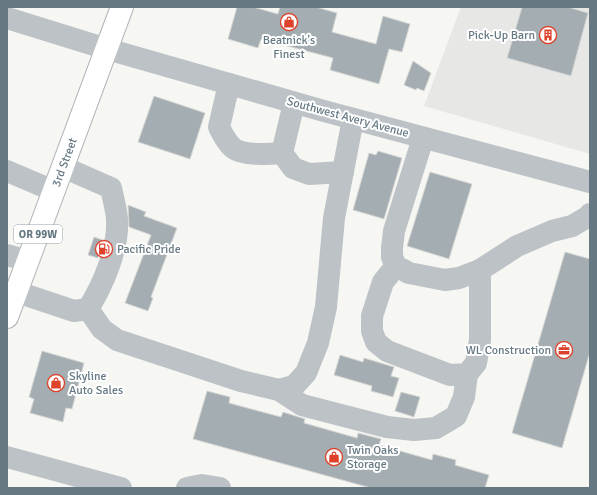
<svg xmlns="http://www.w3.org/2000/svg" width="597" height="495" viewBox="0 0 597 495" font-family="Signika,sans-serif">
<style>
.built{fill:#e7e7e6}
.building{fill:#a4aeb2;stroke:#d7d7d5}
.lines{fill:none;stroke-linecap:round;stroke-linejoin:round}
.highway-casing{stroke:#b0b5b8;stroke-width:24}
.minor{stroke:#bcc2c5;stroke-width:22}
.highway{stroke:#fff;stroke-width:22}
.labels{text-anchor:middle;stroke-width:4;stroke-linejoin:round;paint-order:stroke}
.shield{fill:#fff;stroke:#94a1a8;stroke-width:1}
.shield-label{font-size:11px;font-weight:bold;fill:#667983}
.poi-label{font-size:12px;fill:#667983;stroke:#fff;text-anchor:start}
.street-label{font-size:12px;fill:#667983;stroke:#fff}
</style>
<rect width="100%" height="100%" fill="#f6f6f3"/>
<polygon class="built" points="461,7 590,7 590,154 424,106"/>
<g class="building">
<polygon points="237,7 253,7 278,14 280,7 316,7 337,13 332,32 376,44 383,16 410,24 402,52 389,49 379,84 330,70 333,58 261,39 258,48 228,39"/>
<polygon points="522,7 568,7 588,13 571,76 507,58"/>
<polygon points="413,61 431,73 424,91 417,88 416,90 404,85"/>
<polygon points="154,96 205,113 190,159 138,142"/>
<polygon points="378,151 402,158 384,219 353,210 369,153 376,155"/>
<polygon points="430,172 472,184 449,259 407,246"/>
<polygon points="128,205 146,212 144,216 177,228 151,297 153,298 148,311 125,303 151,235 129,227"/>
<polygon points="94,237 103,240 98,258 88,255"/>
<polygon points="565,252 590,259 590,352 562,448 512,433"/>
<polygon points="42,351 84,363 72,409 66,408 63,422 30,413 34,399 29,397"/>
<polygon points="340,355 363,362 364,358 394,367 391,376 399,378 393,397 371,391 372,386 334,375"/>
<polygon points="207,391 230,397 229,403 281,417 283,412 305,419 304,423 357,438 358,433 381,439 379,445 432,460 433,454 456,460 455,465 489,475 485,488 371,488 193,439"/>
<polygon points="401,392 420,397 414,417 395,411"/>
</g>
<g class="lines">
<g class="highway-casing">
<g id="highway">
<path id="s1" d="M7,317l115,-310"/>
</g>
</g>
<g class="minor">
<polyline points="7,18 107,49 324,111 590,182"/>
<path d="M229,84l-10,43c4,8 7,15 14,21 10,8 36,6 49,5"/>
<polyline points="294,103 282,153 293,168 309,174 343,172"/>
<polyline points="423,138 394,231 392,248 392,257 396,266 409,273 445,280 459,278 480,270 517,246 552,231 572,226 589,216 590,214"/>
<polyline points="7,171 54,191"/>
<polyline points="7,255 28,261"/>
<polyline points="396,266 383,282 372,316 372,331 376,342 387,351 450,375 467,374 476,363 480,340 480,270"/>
<path d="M17,292l57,19 14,-2c15,-24 31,-61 29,-90 -1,-11 -4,-21 -6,-31l-48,-21"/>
<polyline points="88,309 102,329 117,340 241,381 279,390 294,386 306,373 318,343 326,307 334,218 353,119"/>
<polyline points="279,390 302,405 387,427 414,430 436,428 456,416 464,397 467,374"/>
<polyline points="7,457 121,488"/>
<polyline points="187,488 202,485 220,488"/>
</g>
<use href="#highway" class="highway"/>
</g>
<defs>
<g id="shop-ring" transform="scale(0.9)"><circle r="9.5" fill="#fff" stroke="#de422b" stroke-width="1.5"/><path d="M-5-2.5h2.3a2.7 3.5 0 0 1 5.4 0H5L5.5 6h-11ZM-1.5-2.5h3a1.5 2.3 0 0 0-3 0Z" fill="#de422b"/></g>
<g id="building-ring" transform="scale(0.9)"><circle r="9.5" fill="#fff" stroke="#de422b" stroke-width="1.5"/><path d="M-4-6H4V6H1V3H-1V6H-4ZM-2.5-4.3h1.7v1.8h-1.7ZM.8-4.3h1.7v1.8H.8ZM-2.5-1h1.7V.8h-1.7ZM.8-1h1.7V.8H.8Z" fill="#de422b"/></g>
<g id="fuel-ring" transform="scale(0.9)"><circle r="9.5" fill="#fff" stroke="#de422b" stroke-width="1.5"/><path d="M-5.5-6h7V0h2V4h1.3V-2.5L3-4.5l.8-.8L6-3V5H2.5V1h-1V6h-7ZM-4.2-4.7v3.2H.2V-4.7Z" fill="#de422b"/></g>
<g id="office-ring" transform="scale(0.9)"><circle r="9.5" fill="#fff" stroke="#de422b" stroke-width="1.5"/><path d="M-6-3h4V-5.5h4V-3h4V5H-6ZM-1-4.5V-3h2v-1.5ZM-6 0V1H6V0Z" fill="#de422b"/></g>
</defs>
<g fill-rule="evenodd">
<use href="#shop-ring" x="289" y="22"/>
<use href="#building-ring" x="548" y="35"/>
<use href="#fuel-ring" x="104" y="249"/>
<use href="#office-ring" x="564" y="350"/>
<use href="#shop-ring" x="56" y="383"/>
<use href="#shop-ring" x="334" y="457"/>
</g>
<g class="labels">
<rect class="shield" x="14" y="225" width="48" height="18" rx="3"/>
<g class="shield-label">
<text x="38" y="238">OR 99W</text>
</g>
<g class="poi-label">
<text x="535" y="39" text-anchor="end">Pick-Up Barn</text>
<text x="289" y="44" text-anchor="middle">Beatnick's<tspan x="289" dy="14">Finest</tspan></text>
<text x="117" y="253">Pacific Pride</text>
<text x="551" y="354" text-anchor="end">WL Construction</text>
<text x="69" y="380">Skyline<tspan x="69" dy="14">Auto Sales</tspan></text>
<text x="347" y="454">Twin Oaks<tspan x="347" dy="14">Storage</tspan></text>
</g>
<g class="street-label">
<text transform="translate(348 117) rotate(15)" y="4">Southwest Avery Avenue</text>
<text dy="4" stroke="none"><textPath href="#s1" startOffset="165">3rd Street</textPath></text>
</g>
</g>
<rect width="597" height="495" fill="none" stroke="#667983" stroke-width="16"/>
</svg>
